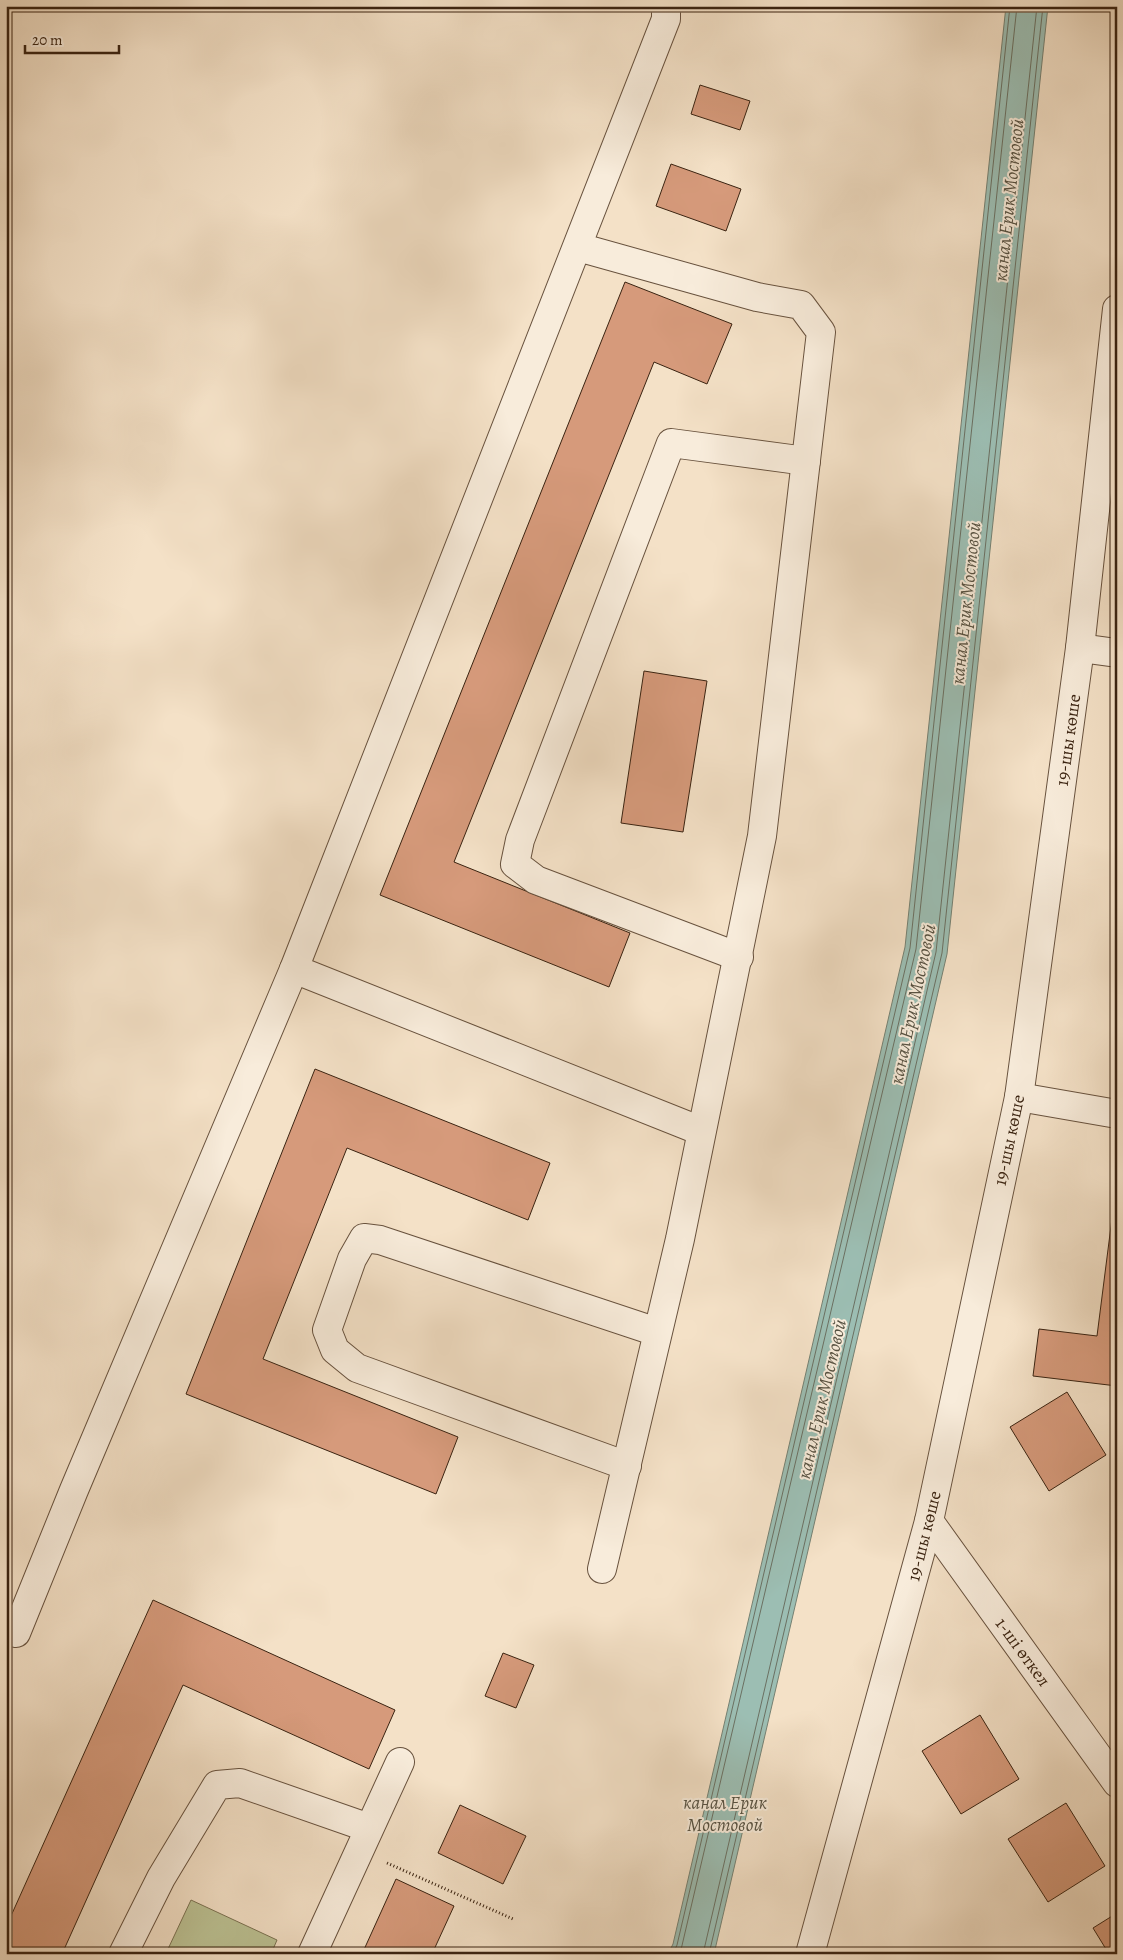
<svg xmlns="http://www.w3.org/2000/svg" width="1123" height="1960" viewBox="0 0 1123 1960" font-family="Alegreya,serif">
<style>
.green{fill:#bcc294;stroke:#7b7252}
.water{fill:#9cbeb3;stroke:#758072}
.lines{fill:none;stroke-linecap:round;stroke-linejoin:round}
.shore{stroke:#6b7062;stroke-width:1}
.building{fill:#d69a7b;stroke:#3a2311}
.minor-casing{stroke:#68523e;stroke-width:30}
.path{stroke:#3a2311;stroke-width:3;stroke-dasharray:1 2.5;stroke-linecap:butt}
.minor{stroke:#f8ecdb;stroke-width:28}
.labels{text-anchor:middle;stroke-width:4;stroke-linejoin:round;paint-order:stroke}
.street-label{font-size:18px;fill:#3a2311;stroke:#f8ecdb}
.water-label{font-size:19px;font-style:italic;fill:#575242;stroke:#f8ecdb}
</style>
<rect width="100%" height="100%" fill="#f4e1c7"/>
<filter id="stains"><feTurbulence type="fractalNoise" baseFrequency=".004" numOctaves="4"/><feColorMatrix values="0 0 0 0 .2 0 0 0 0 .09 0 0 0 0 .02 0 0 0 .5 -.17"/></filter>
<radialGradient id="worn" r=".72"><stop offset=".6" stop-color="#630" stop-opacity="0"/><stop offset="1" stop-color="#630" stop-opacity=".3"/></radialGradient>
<polygon class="green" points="191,1900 277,1940 271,1954 178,1954 168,1949"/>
<polygon class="water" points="1006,6 1048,6 947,954 714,1954 668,1954 673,1944 905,947"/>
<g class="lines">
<g class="shore">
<polyline points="673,1954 677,1945 910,948 1010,6"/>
<polyline points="680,1954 916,949 1017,6"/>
<polyline points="703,1954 936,952 1037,6"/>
<polyline points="709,1954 942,953 1043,6"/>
</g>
</g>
<g class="building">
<polygon points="700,85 750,101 740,130 691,114"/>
<polygon points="671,164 741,189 726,231 656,206"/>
<polygon points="625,282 732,324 707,384 654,362 454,862 630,933 609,987 380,895"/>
<polygon points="644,671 707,681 683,832 621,823"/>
<polygon points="315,1069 550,1163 528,1220 347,1148 263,1359 458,1437 436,1494 186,1394"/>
<polygon points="1117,1179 1117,1386 1033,1376 1039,1329 1097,1336"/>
<polygon points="1067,1392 1106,1455 1049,1491 1010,1427"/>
<polygon points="153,1600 395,1710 369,1769 183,1685 62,1954 26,1954 6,1945 6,1927"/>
<polygon points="503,1653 534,1665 516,1708 485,1696"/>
<polygon points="980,1715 1019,1779 961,1814 922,1751"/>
<polygon points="1066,1803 1105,1866 1048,1902 1008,1839"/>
<polygon points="460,1805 526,1836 503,1884 438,1853"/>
<polygon points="396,1879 454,1906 432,1954 362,1954"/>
<polygon points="1117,1913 1117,1954 1109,1954 1093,1928"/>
</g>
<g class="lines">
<g class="minor-casing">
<g id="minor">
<polyline points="578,247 757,297 801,305 821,332 762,836 680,1239 602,1569"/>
<polyline points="1080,648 1117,653"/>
<polyline points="739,957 536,880 515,864 520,840 671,443 806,461"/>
<polyline points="294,969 701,1131"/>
<polyline points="1019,1097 1117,1114"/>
<polyline points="627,1466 357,1368 335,1350 327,1330 352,1259 364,1238 380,1240 657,1332"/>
<polyline points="929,1521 1117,1783"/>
<polyline points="6,1631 16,1633 74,1490 294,969 666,19 666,6"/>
<polyline points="123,1954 161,1878 217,1785 240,1783 369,1828"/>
<polyline points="312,1954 400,1762"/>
<polyline points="810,1954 929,1521 1019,1097 1080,648 1117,309"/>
</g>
</g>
<polyline class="path" points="387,1863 513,1919"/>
<use href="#minor" class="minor"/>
</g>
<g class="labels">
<g class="street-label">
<text transform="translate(1068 740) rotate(-82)" y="6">19-шы көше</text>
<text transform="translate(1009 1140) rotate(-78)" y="6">19-шы көше</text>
<text transform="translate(924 1536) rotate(-76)" y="6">19-шы көше</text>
<text transform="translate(1023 1652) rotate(54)" y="6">1-шi өткел</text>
</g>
<g class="water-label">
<text transform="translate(1008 200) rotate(-84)" y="7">канал Ерик Мостовой</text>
<text transform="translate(965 603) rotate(-84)" y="7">канал Ерик Мостовой</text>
<text transform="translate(912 1004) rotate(-78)" y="7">канал Ерик Мостовой</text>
<text transform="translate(821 1399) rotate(-77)" y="7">канал Ерик Мостовой</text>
<text x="725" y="1809">канал Ерик<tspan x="725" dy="22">Мостовой</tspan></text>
</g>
</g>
<rect width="1123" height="1960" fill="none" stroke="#f4e1c7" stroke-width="25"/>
<rect x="8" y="8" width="1108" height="1945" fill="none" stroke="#3a2311" stroke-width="2.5"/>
<rect x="12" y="12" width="1098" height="1935" fill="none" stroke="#3a2311"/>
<path d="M25 45v8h94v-8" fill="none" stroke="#3a2311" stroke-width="2.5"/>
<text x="32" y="45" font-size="15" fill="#3a2311" stroke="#f8ecdb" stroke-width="4" paint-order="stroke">20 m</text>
<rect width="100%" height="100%" filter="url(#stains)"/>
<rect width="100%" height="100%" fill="url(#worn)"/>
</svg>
